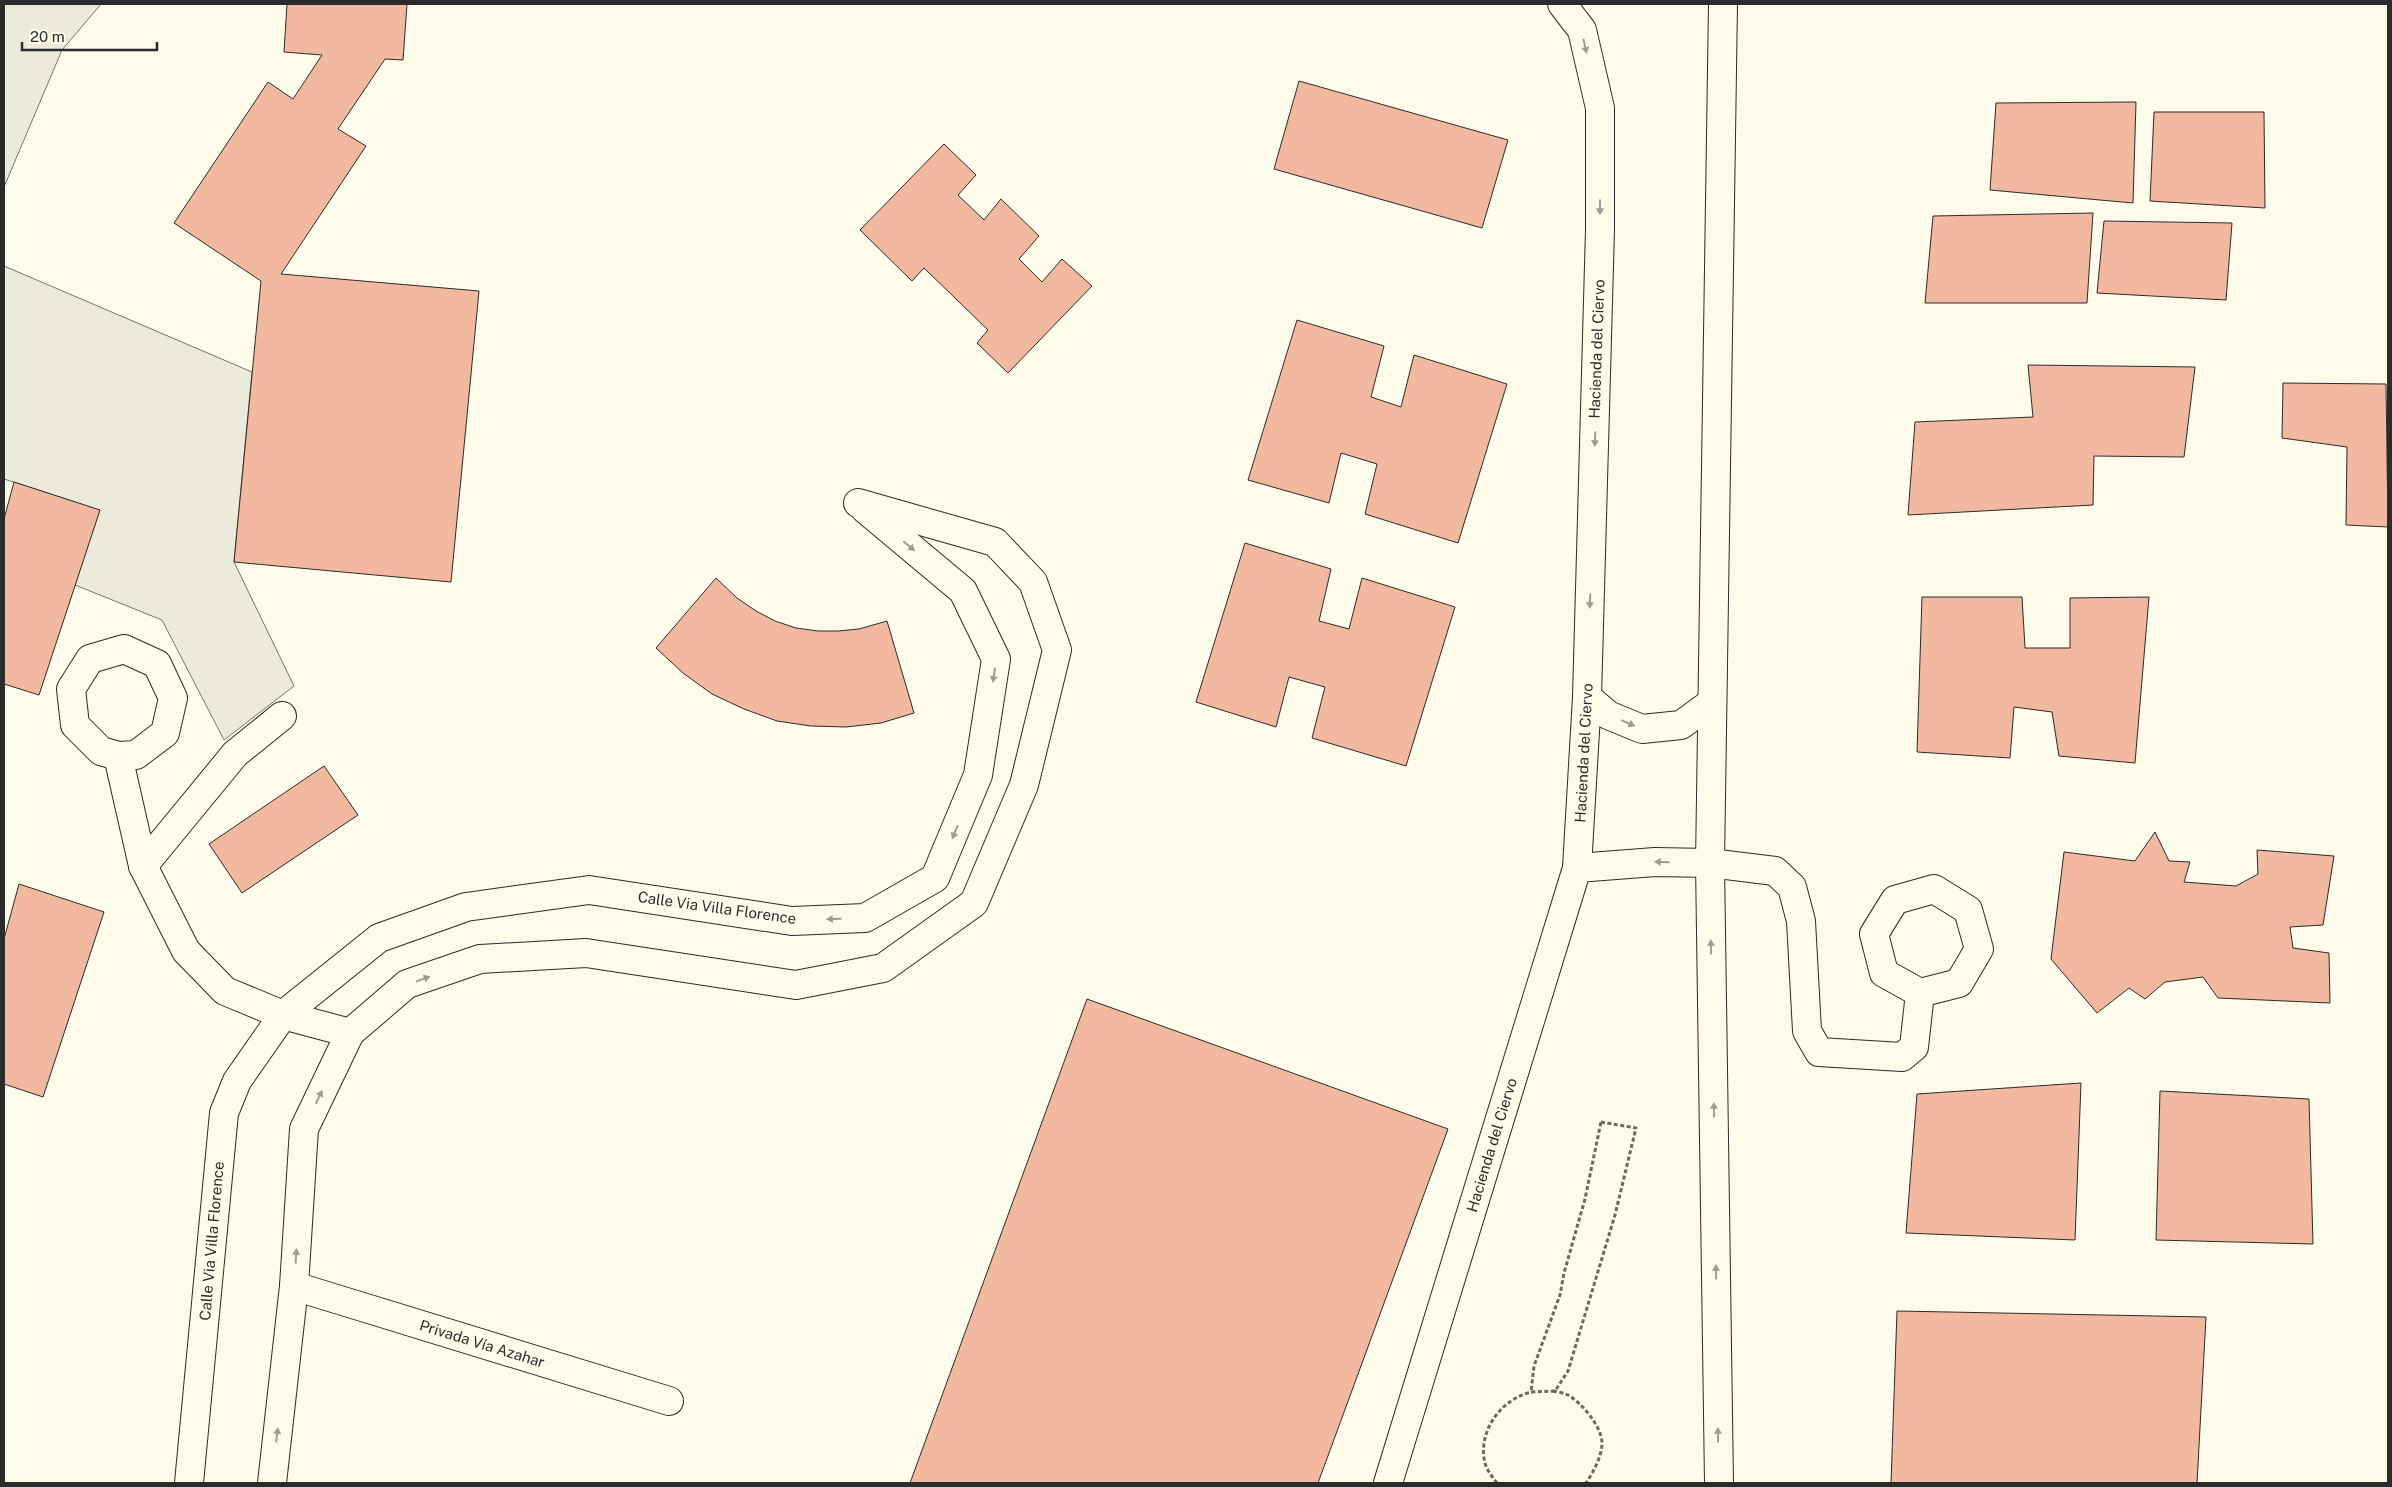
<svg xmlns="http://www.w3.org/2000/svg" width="2392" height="1487" viewBox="0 0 2392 1487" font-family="'Public Sans',sans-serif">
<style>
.green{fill:#ecebdb;stroke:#74746e}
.building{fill:#f2b8a0;stroke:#2b2b2b}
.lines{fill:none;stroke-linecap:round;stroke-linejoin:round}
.minor-casing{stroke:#2b2b2b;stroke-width:30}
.path{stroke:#6a6964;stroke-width:3;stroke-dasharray:4 2.5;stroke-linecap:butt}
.minor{stroke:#fdfbea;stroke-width:28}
.oneway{fill:#9e9d94}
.labels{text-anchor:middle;stroke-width:4;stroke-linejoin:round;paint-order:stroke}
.street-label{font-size:15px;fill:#2b2b2b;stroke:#fdfbea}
</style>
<rect width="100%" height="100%" fill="#fdfbea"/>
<g class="green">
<polygon points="5,4 101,4 62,50 4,187 4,7"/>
<polygon points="4,266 252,372 234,562 294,686 224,740 162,620 75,585 99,510 4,479"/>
</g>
<g class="building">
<polygon points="287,4 407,4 403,60 385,59 338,129 366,146 281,274 479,291 451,582 234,562 261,281 174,223 268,82 293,99 322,55 284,52"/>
<polygon points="1299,81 1508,140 1482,228 1274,169"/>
<polygon points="2136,102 2133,203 1990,190 1996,103"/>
<polygon points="2154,112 2264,112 2265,208 2150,201"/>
<polygon points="944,144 976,175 958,195 984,220 1001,199 1039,236 1019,259 1042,282 1062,259 1092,286 1008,373 977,343 988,330 924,268 912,281 860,230"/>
<polygon points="2093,213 2087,303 1925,303 1933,216"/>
<polygon points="2104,221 2232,223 2226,300 2097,293"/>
<polygon points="1297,320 1384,346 1371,397 1401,407 1414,355 1507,384 1458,543 1365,514 1377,464 1341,453 1329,503 1248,480"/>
<polygon points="2028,365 2195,367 2184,457 2094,456 2093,505 1908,515 1915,422 2033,417"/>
<polygon points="2283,383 2386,384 2388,527 2346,525 2347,447 2282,438"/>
<polygon points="14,482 100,510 39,695 4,684 4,519"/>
<polygon points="1245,543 1331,569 1319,621 1349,629 1362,578 1455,607 1406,766 1312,738 1325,687 1289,677 1276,727 1196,702"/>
<polygon points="716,578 737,598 756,611 775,621 796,628 818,631 838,631 859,629 887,621 914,713 881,723 846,727 811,726 777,721 744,709 712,694 683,673 656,648"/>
<polygon points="1922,597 2022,597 2025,648 2070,648 2070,598 2149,597 2135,763 2059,756 2052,712 2014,707 2010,758 1917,752"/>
<polygon points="324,766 358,815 242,893 209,844"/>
<polygon points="2155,832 2169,861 2190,862 2184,882 2236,886 2258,874 2257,850 2334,856 2323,925 2290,927 2293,948 2329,953 2330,1003 2218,998 2203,977 2165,982 2145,999 2129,988 2097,1013 2051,959 2064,852 2135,861"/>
<polygon points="19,884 104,912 43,1097 4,1084 4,939"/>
<polygon points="1087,999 1448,1129 1318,1483 910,1483"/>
<polygon points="2081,1083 2075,1240 1906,1233 1917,1094"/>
<polygon points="2160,1091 2309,1099 2313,1244 2156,1240"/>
<polygon points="1897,1311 2206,1317 2197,1483 1891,1483"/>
</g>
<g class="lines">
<g class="minor-casing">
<g id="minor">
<polygon points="124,649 157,664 173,698 165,733 136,755 118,756 101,751 75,725 71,689 90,659"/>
<polyline points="1587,697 1608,715 1642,729 1681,725 1711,703"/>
<polyline points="118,756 143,866 186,951 225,991 283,1015 350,1033"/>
<polyline points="143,866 235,754 282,716"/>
<polyline points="1577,868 1655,862 1710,863 1775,871 1792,887 1801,921 1807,1031 1819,1052 1902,1057 1914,1047 1920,993"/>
<polygon points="1934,889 1968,910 1979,949 1959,983 1920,993 1884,973 1874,934 1895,900"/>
<polyline points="294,1286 669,1401"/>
<polyline points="189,1483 224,1113 237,1081 283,1015 379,938 466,907 589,890 792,921 865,918 935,878 978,775 996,659 963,591 865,509"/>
<polyline points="272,1483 294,1286 304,1129 350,1033 407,984 480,959 586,953 796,985 883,968 974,903 1024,785 1057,650 1033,582 995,542 858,503"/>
<polyline points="1388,1483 1577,868 1587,697 1600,229 1600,108 1582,30 1562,4"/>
<polyline points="1719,1483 1710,863 1723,4"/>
</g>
</g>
<g class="path">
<polygon points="1601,1122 1636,1128 1615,1215 1568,1371 1555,1391 1531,1392 1534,1366 1560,1295 1564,1273 1585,1199"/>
<path d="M1553,1391c5,1 11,2 15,4 14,8 34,32 34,48 0,13 -9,30 -16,40"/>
<path d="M1497,1483c-5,-6 -10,-13 -12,-20 -8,-32 17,-65 47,-71"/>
</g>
<use href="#minor" class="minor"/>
</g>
<defs><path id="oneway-solid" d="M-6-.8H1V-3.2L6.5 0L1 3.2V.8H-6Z" transform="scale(1.25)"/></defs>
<g class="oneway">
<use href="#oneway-solid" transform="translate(1585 46) rotate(77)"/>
<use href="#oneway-solid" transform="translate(1600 207) rotate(90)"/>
<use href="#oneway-solid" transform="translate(1595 439) rotate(92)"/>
<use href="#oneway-solid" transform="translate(909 546) rotate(40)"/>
<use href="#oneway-solid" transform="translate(1590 601) rotate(92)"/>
<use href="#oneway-solid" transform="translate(994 675) rotate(99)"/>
<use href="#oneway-solid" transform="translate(1628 723) rotate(23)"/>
<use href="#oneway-solid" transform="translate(955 832) rotate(112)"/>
<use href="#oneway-solid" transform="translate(1662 862) rotate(-179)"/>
<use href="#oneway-solid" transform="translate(834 919) rotate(178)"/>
<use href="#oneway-solid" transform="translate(1711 947) rotate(-91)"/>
<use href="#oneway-solid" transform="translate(423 979) rotate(-20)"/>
<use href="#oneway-solid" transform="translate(319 1097) rotate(-64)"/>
<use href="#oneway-solid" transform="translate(1714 1110) rotate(-91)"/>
<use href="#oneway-solid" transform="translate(296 1256) rotate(-87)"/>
<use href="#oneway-solid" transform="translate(1716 1272) rotate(-91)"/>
<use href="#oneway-solid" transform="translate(277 1435) rotate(-83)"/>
<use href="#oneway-solid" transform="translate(1718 1435) rotate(-91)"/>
</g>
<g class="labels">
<g class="street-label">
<text transform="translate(1597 349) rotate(-88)" y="5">Hacienda del Ciervo</text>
<text transform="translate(1584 753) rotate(-87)" y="5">Hacienda del Ciervo</text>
<text transform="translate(717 908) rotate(8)" y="5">Calle Via Villa Florence</text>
<text transform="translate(1492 1145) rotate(-73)" y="5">Hacienda del Ciervo</text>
<text transform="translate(212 1241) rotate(-85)" y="5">Calle Via Villa Florence</text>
<text transform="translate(482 1344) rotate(17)" y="5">Privada Vía Azahar</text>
</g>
</g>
<rect width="2392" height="1487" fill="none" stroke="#2b2b2b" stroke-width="10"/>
<path d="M22 42v8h135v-8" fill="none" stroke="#2b2b2b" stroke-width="2.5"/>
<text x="30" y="42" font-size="15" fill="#2b2b2b" stroke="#fdfbea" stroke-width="4" paint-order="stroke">20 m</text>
</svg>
